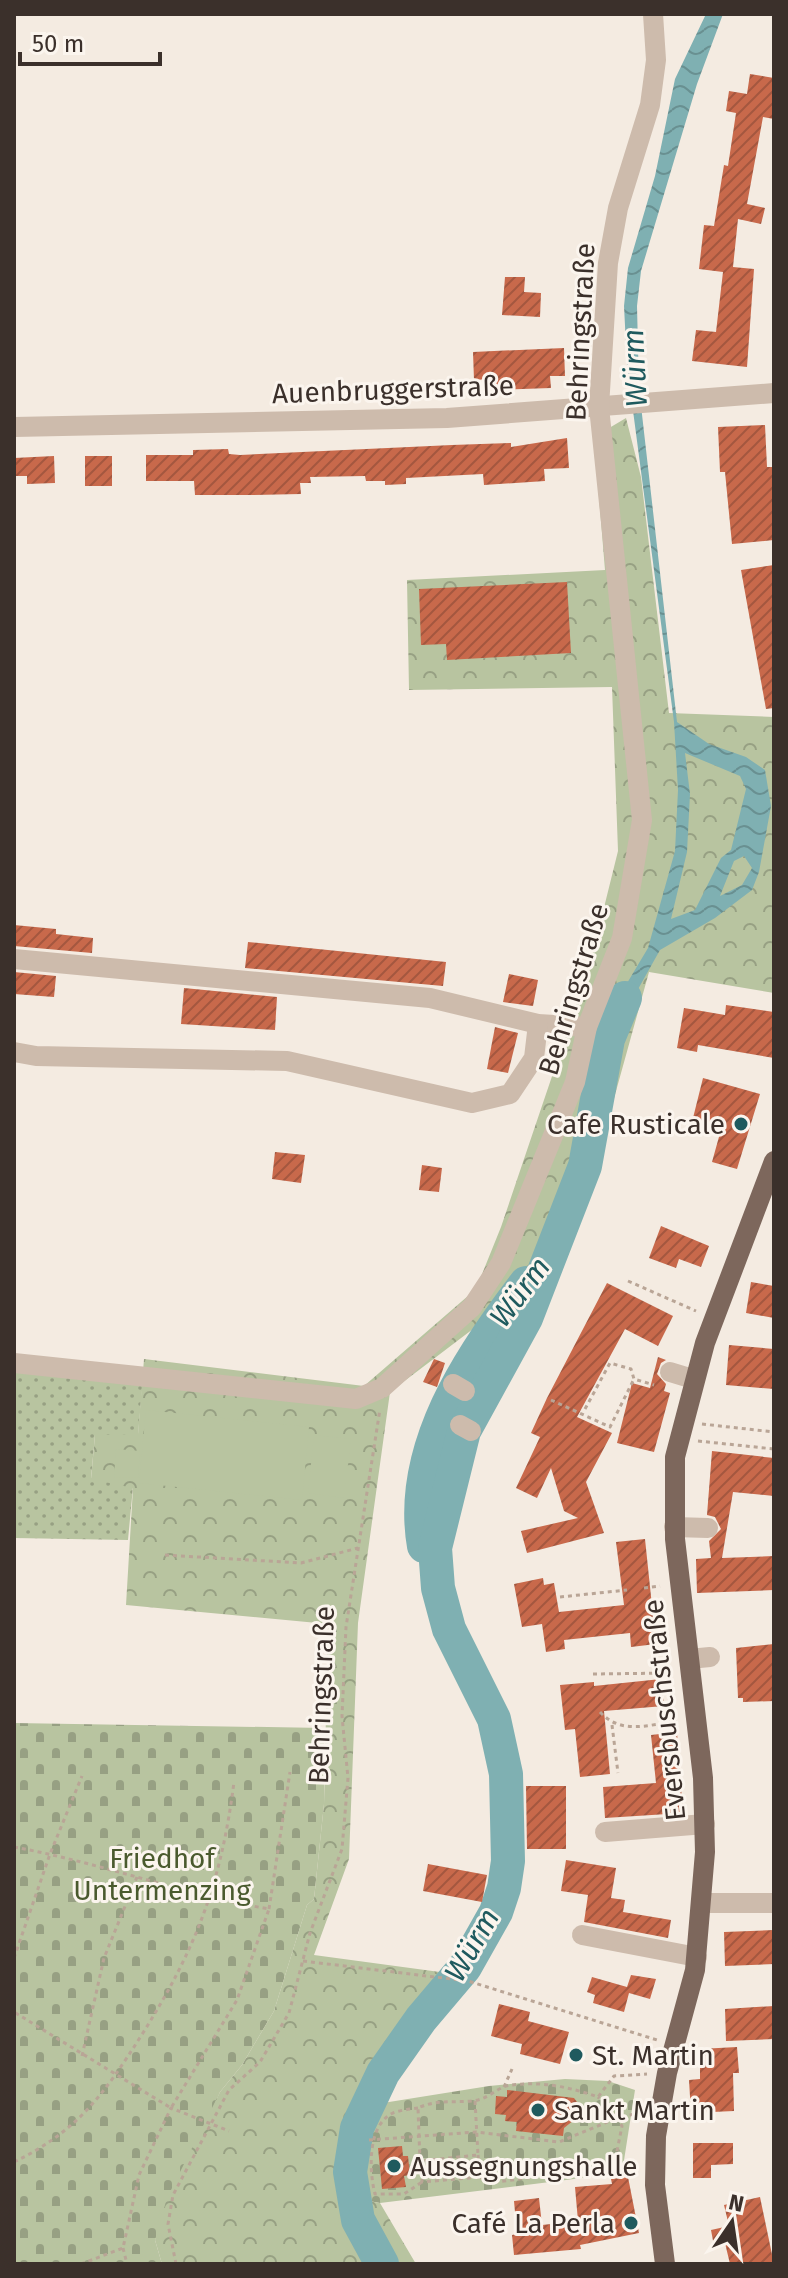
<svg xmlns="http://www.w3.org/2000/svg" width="788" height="2278" viewBox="0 0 788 2278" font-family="'Fira Sans',sans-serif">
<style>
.grass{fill:url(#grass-dots)}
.cemetery{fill:url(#cemetery-stones)}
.park{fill:url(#park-crowns)}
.pitch{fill:#b8c4a0}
.water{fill:url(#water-waves);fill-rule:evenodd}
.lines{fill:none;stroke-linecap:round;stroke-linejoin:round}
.river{stroke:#7fb0b2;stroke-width:34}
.building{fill:url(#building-hatch)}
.path{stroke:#b9a596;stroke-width:3;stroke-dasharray:4 4;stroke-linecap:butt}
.minor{stroke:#cdbbac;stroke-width:20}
.major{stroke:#7d675c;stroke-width:20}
.poi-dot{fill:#1f5a5e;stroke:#fbf5ee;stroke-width:3}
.labels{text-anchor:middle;stroke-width:6;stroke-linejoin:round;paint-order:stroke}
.street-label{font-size:28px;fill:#3b302b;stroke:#fbf5ee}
.poi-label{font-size:28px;fill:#3b302b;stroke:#fbf5ee;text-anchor:start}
.park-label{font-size:28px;fill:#4a5a2e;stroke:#fbf5ee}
.water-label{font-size:30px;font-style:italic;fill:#1f5a5e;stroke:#fbf5ee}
</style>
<defs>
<pattern id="grass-dots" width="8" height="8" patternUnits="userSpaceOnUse" patternTransform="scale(2)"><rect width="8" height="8" fill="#b8c4a0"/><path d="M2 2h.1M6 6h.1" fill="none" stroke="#97a083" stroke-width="1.8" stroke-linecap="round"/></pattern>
<pattern id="cemetery-stones" width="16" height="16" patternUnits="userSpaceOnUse" patternTransform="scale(2)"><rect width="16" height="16" fill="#b8c4a0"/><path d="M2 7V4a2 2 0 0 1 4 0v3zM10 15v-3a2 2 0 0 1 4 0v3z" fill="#97a083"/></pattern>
<pattern id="park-crowns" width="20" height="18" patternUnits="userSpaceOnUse" patternTransform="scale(2)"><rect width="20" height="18" fill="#b8c4a0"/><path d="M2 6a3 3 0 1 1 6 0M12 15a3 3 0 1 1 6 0" fill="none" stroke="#97a083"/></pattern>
<pattern id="water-waves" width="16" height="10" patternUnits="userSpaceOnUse" patternTransform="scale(2)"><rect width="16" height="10" fill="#7fb0b2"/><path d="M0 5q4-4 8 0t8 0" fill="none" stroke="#699091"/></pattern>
<pattern id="building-hatch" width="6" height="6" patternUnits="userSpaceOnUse" patternTransform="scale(2)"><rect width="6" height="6" fill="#c8694b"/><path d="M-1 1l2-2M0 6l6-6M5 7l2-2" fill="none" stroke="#a4573f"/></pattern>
</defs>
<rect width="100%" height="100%" fill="#f4ebe1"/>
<polygon class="grass" points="14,1368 143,1379 138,1435 95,1435 91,1478 133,1487 128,1540 14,1538"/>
<g class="cemetery">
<polygon points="14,1723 324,1728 324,1804 314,1899 307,1905 274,2011 242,2065 220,2092 155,2240 162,2264 14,2264"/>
<polygon points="565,2079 608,2081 635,2090 622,2173 380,2203 363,2200 350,2172 364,2106 489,2086"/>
</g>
<path class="park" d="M626,418l15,59 28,236 105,4v276l-125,-21 -54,195 -65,150 -32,-7 -108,82 -32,231 -9,236 -35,96 148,20 -98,131c-12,38 -17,58 -1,94l17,3 36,61h-254l-7,-24 12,-42 53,-106 22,-27 32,-54 33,-106 7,-6 10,-95 4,-180 -202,-19 7,-117 -42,-9 4,-44 43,-1 6,-75 220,27 112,-97 25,-62 89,-263 28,-113 -6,-164 -203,3 -2,-110 198,-10 -11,-133z"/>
<g class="pitch">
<polygon points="146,1410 309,1427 302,1500 139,1483"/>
<polygon points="314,1435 351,1439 344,1498 308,1493"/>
<polygon points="116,1449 140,1451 138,1478 114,1477"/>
</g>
<path class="water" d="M706,14h17l-26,70 -56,187 -4,35 2,82 38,334 32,22 37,13 19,13 6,36 -12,66 -7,18 -37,28 -55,32 -51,91 -4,-1 9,-35 34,-57 27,-97 3,-61 -4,-68 -47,-357 -3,-59 4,-38 27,-92 20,-97zM685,753l55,23 6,13 -15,61 -10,8 -26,52 -24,9 16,-67 3,-58zM744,856l8,12 -10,17 -22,11 14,-35z"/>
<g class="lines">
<g class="river">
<path d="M424,1546c-17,-97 46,-190 102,-263"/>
<polyline points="382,2264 358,2220 350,2172 357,2128 383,2073 421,2019 465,1967 496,1912 504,1888 508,1861 506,1774 494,1719 449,1629 438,1588 435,1548 464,1431 526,1318 585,1166 608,1039 625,998"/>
</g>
</g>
<g class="building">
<polygon points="750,74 774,78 774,119 763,117 747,204 765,208 761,224 738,219 733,267 754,269 747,367 692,361 696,330 716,332 723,272 699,269 704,225 714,226 724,165 728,166 736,113 726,111 729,91 747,94"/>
<polygon points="505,277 525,277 524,292 541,293 540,317 502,315"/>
<polygon points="564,348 565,376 550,376 551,388 491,390 490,379 474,380 473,352"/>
<polygon points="765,425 767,467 773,467 774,475 774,540 732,544 725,472 720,472 718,427"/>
<polygon points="567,438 569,468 544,469 545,481 484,485 483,474 406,478 406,484 385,485 385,481 366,481 365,476 310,477 311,483 300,483 301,494 251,495 195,495 194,481 146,481 146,455 193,455 193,450 228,449 229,454 240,455 452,445 511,443 511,447"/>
<polygon points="54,456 55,483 27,484 27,476 14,476 14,458"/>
<rect x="85" y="456" width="27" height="30"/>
<polygon points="774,565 774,708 766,709 741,570"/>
<polygon points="567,582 571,653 447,660 446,644 421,645 419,589"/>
<polygon points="14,925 56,929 56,934 93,938 92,953 14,946"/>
<polygon points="248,942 446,962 443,986 245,968"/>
<polygon points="14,972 56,976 54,997 14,994"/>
<polygon points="509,974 538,980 533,1006 503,1002"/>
<polygon points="184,988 277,997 275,1030 181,1024"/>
<polygon points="726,1005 774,1012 774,1058 698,1045 697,1052 677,1048 684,1008 725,1015"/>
<polygon points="495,1027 518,1033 508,1073 487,1069"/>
<polygon points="703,1078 760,1094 737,1169 712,1162 722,1126 693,1118"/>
<polygon points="275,1152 305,1155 301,1183 272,1179"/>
<polygon points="422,1165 442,1168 439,1192 419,1190"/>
<polygon points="661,1226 709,1246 701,1267 679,1259 676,1268 649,1258"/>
<polygon points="751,1282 774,1286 774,1318 746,1313"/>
<polygon points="607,1283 673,1316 658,1346 625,1329 577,1417 612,1433 586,1482 604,1533 527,1553 521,1531 578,1518 564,1511 551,1468 537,1498 516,1488 540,1437 531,1433 547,1398"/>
<polygon points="729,1345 774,1349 774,1389 726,1385"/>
<polygon points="658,1357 666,1360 661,1363 657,1374 666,1384 664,1391 670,1393 654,1452 617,1443 632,1383 650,1388"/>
<polygon points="434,1359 445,1363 437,1387 423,1382"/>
<polygon points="712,1451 774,1458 774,1496 733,1492 722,1558 774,1556 774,1590 697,1593 696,1559 711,1558 709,1541 721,1529 715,1517 707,1515"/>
<polygon points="645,1539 656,1644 631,1647 630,1633 564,1640 565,1649 546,1652 542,1624 522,1627 514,1584 543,1578 544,1585 554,1583 559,1612 624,1605 616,1542"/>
<polygon points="774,1644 774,1701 743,1702 743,1698 738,1698 736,1648"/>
<polygon points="661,1679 664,1706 604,1711 610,1774 580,1777 575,1729 565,1730 560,1685 594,1682 594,1686"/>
<polygon points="677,1732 683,1813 605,1818 603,1787 656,1783 651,1735"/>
<polygon points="526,1786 566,1786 566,1849 527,1849"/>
<polygon points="566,1860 616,1868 611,1898 625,1900 623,1912 671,1920 668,1938 584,1922 588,1895 561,1891"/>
<polygon points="428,1864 487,1875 482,1902 423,1891"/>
<polygon points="774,1930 774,1964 725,1966 724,1932"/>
<polygon points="631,1975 656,1979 650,1999 629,1993 624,2012 593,2003 595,1995 587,1992 592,1977 627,1987"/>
<polygon points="499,2004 530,2012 528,2021 569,2032 560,2064 520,2054 522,2044 491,2036"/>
<polygon points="774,2006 774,2039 726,2041 725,2009"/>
<polygon points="737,2047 739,2073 733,2073 734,2111 691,2113 689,2080 700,2079 700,2049"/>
<polygon points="507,2090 574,2098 580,2106 579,2116 564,2128 563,2136 516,2131 517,2122 505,2121 506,2115 495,2114 496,2096 507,2097"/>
<polygon points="693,2143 733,2143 733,2164 711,2165 711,2178 693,2178"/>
<polygon points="402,2146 403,2156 408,2156 410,2175 404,2176 406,2187 382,2189 378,2148"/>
<polygon points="628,2177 639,2233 580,2245 581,2249 514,2255 512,2235 517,2234 514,2201 539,2198 542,2225 578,2221 575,2187 612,2184 611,2179"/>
<polygon points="760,2197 774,2264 730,2264 725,2243 714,2246 711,2230 729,2226 724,2205"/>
</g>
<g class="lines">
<g class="path">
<polyline points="628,1281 696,1311"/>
<polyline points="551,1400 610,1427 634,1379"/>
<polyline points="585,1409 610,1363 631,1369 634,1379 654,1385"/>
<polyline points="702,1424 774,1432"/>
<polyline points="698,1441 774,1449"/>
<polyline points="165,1555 301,1563 358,1548"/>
<polyline points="644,1588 660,1586"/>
<polyline points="560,1597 627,1590"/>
<polyline points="593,1674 670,1673"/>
<path d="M600,1712c21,23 48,13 77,9"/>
<polyline points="612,1725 618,1773"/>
<path d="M14,1847c87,16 169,47 255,62l-32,91 -66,108 -157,-96"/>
<polyline points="269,1909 290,1772"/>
<polyline points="14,1958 50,1854 82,1776"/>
<polyline points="303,1961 468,1981 657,2040"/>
<polyline points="82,2056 104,1958 137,1877"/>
<polyline points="504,2087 512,2069"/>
<path d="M475,2101l3,54 -58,6 -2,-53c21,-10 41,-4 60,-8 11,-3 19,-11 28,-14 31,-6 64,1 92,11l16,-21 33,-2"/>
<path d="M418,2108c-7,1 -18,2 -25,5 -26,12 -24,58 -18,81h29l18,-12"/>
<polyline points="369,2140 476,2132 559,2142 617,2118 598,2097"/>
<path d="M14,2162c64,-31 90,-68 127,-126 55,-87 80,-152 93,-254"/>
<polyline points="421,2163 422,2182 480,2177 478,2155"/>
<polyline points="480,2177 490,2183 614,2166 622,2126 617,2118 639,2113"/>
<polyline points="123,2248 127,2264"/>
<polyline points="81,2264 123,2248 139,2175 171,2108 229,2131"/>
<polyline points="176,2264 168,2224 173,2195 229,2090 260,2062 289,2013 310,1933 342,1849 348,1778 342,1716 346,1627 380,1409"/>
</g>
<g class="minor">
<polyline points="14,427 447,418 774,393"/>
<polyline points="14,959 430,998 538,1024 587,1027"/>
<polyline points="14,1052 36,1056 287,1061 472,1103 510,1094 534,1058 538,1024"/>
<polyline points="14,1363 356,1399 382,1388 472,1307 501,1263 575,1082 587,1027 622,938 642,820 599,407 608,263 618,208 650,105 656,60 653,14"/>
<polyline points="670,1372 693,1379"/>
<polyline points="453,1384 465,1391"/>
<polyline points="460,1425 471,1431"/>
<polyline points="674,1527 708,1528"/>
<polyline points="689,1659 710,1657"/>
<polyline points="605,1832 705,1824"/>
<polyline points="703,1903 774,1903"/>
<polyline points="582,1935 697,1957"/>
</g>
<polyline class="major" points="665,2264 655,2185 656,2136 667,2073 695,1970 705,1852 703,1778 675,1539 675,1457 705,1343 774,1161"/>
</g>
<g class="poi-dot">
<circle cx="741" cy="1124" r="8"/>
<circle cx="576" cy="2055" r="8"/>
<circle cx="538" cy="2110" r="8"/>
<circle cx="394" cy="2166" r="8"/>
<circle cx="631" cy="2223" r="8"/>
</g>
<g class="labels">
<g class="street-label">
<text transform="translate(580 332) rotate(-87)" y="10">Behringstraße</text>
<text transform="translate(393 389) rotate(-2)" y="10">Auenbruggerstraße</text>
<text transform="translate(573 989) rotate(-73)" y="10">Behringstraße</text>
<text transform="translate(321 1695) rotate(-88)" y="10">Behringstraße</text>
<text transform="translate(664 1710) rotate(-96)" y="10">Eversbuschstraße</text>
</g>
<g class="poi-label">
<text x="725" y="1134" text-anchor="end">Cafe Rusticale</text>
<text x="592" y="2065">St. Martin</text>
<text x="554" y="2120">Sankt Martin</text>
<text x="410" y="2176">Aussegnungshalle</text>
<text x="615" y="2233" text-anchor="end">Café La Perla</text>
</g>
<g class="park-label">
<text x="162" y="1868">Friedhof<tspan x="162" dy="32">Untermenzing</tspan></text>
</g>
<g class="water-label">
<text transform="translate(635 368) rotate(-93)" y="10">Würm</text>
<text transform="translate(520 1292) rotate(-53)" y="10">Würm</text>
<text transform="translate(472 1945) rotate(-60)" y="10">Würm</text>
</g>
</g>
<rect width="788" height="2278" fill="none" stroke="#3b302b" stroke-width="32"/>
<g transform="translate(732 2222) rotate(13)" stroke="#fbf5ee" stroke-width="6" paint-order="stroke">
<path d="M0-6L14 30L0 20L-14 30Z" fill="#3b302b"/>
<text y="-12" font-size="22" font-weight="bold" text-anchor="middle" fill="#3b302b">N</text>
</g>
<path d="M20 52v12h140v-12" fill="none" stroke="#3b302b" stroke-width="4"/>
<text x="32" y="52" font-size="24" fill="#3b302b" stroke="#fbf5ee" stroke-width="6" paint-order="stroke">50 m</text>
</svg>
